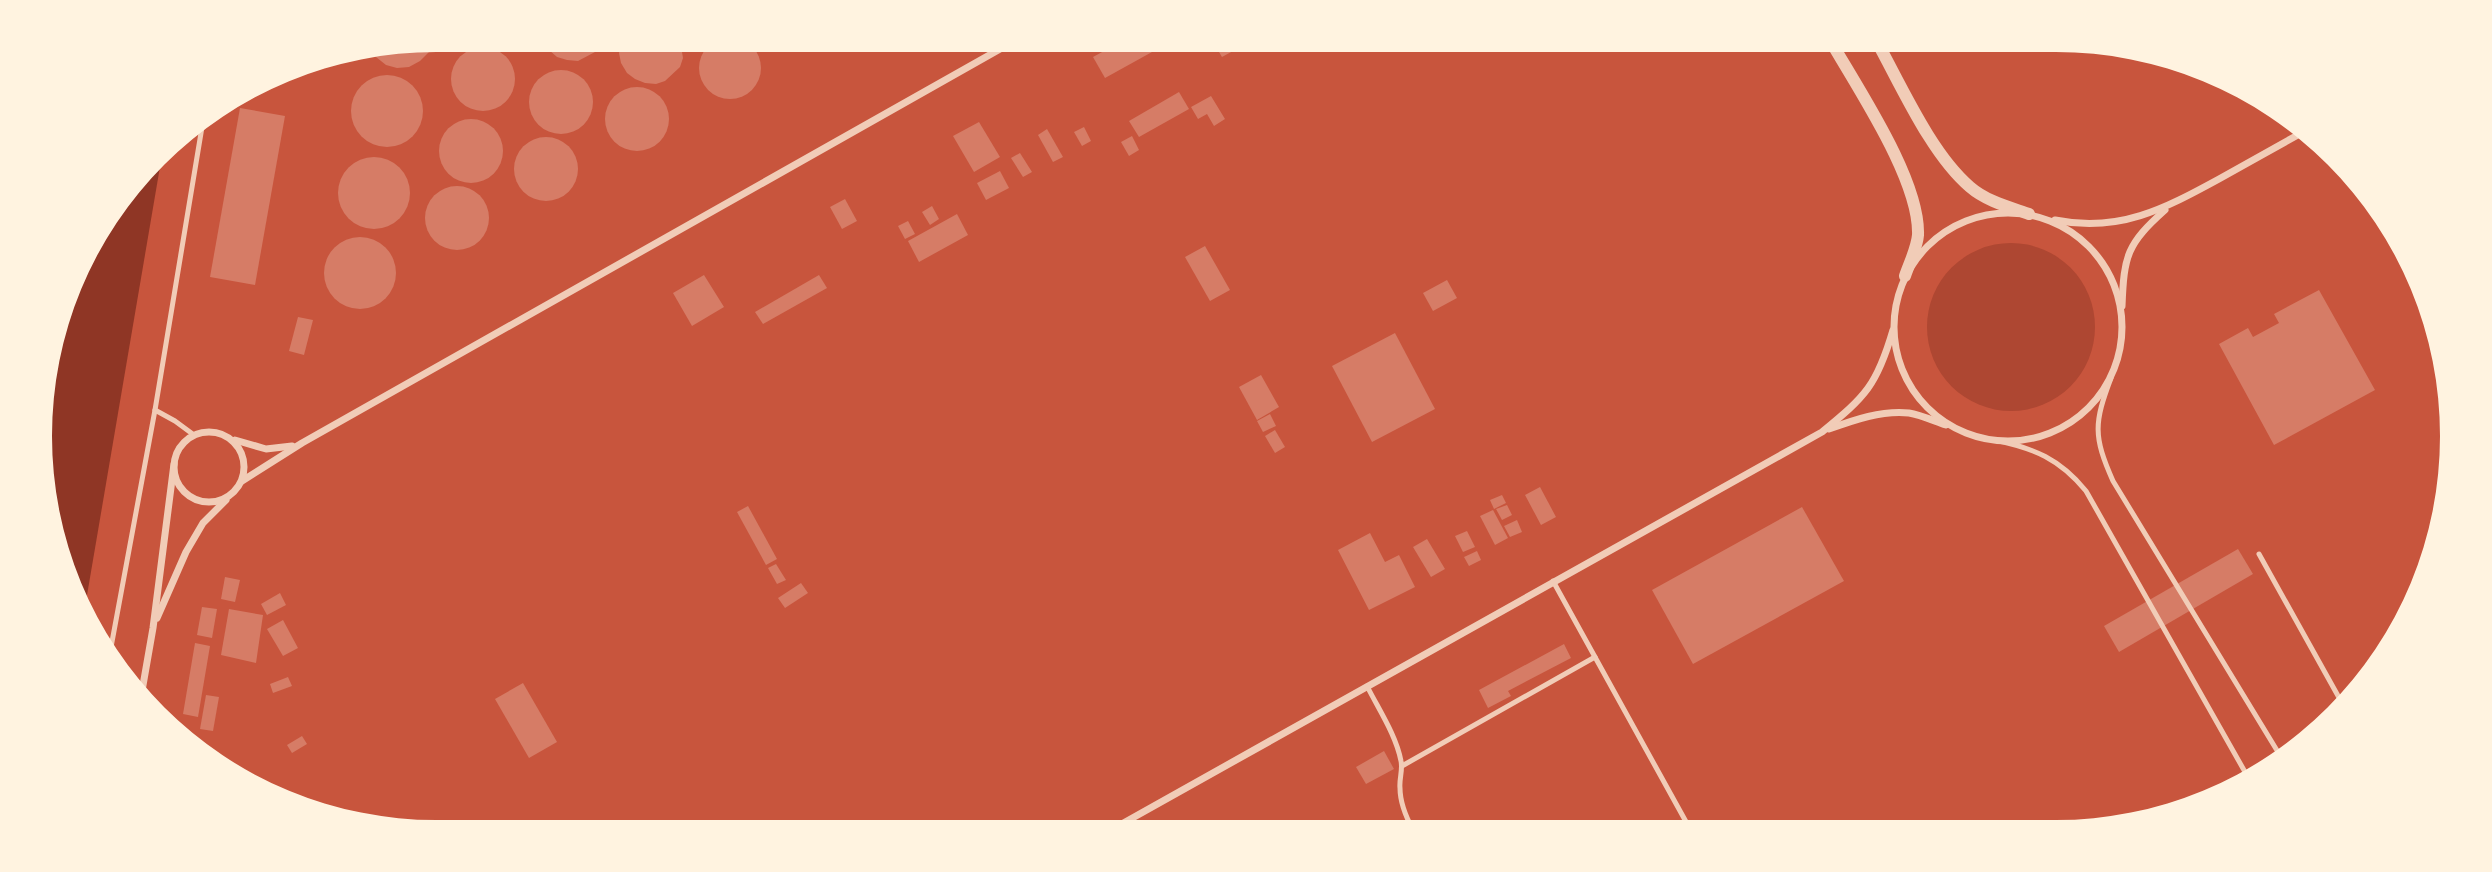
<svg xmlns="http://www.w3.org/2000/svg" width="2492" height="872" viewBox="0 0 2492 872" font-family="'Public Sans',sans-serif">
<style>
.green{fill:#ae4732}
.water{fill:#8f3625}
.building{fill:#d67c66}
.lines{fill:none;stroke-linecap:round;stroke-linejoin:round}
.service{stroke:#f1ccb7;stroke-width:5}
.minor{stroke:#f1ccb7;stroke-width:7}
.tertiary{stroke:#f1ccb7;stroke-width:12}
</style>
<rect width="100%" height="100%" fill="#c8553d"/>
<circle class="green" cx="2011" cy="327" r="84"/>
<polygon class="water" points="162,155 85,607 54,538 44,385 81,261"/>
<g class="building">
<circle cx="730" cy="68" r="31"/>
<polygon points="543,40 603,40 595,52 578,61 567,60 557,57 549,50"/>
<polygon points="622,40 680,40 683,58 680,67 665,81 656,84 645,83 635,79 627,73 621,63 619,53"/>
<polygon points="1124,40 1146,40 1152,52 1105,78 1093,57"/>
<polygon points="1228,40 1253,40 1222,57 1216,47"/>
<polygon points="434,41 429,52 420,61 409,67 397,68 386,65 371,53"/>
<circle cx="483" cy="79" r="32"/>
<circle cx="561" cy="102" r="32"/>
<circle cx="387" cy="111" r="36"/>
<circle cx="637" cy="119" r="32"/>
<polygon points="1179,92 1189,109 1139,137 1129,121"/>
<polygon points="1211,96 1225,119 1214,126 1207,114 1198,119 1191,107"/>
<polygon points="240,108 285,116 255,285 210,277"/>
<circle cx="471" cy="151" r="32"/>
<polygon points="979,122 1000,157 974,172 953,136"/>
<polygon points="1084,127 1091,141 1082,146 1074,132"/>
<polygon points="1047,129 1063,157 1053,162 1038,135"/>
<polygon points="1132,136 1139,150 1129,156 1121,142"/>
<circle cx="546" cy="169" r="32"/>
<polygon points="1020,153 1032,172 1023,177 1011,158"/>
<circle cx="374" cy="193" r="36"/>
<polygon points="1000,171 1009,188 986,200 977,183"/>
<circle cx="457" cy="218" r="32"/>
<polygon points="845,199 857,221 842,229 830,207"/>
<polygon points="932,206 939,219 930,225 922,212"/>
<polygon points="957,214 968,235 919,262 908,241"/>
<polygon points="908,221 915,234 905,239 898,226"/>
<circle cx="360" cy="273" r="36"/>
<polygon points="1205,246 1230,290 1210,301 1185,257"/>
<polygon points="704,275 724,307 692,326 673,293"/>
<polygon points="819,275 827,288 763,324 755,312"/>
<polygon points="1447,280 1457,298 1433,311 1423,293"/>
<polygon points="2319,290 2375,390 2274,445 2219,344 2248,328 2253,337 2279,323 2274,314"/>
<polygon points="298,317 313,320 304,355 289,351"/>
<polygon points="1395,333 1435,409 1372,442 1332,366"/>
<polygon points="1261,375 1279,407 1257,420 1239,387"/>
<polygon points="1270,414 1276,426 1263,432 1257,421"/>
<polygon points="1275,430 1285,447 1275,453 1265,436"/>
<polygon points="1540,487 1556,517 1541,525 1525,495"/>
<polygon points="1502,495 1506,503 1494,509 1490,500"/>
<polygon points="1507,505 1512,515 1502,520 1496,509"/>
<polygon points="748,506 777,559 766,565 737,512"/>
<polygon points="1802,507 1844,581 1693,664 1652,590"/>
<polygon points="1493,510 1508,538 1495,545 1480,516"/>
<polygon points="1517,520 1522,532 1510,537 1504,526"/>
<polygon points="1467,531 1475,547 1463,552 1455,536"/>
<polygon points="1370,533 1385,562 1399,555 1415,587 1369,610 1338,550"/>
<polygon points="1427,539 1445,569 1431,577 1413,547"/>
<polygon points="2238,549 2253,574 2119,652 2104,626"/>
<polygon points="1477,551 1481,560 1469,566 1464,557"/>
<polygon points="776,564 786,580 777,584 768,568"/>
<polygon points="225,577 240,580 235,602 221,599"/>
<polygon points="801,583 808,593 785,608 778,598"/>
<polygon points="280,593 286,605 267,615 261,604"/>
<polygon points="202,607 217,609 212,638 197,635"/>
<polygon points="229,609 263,615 256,663 221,655"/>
<polygon points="283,620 298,648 283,656 267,629"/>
<polygon points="195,643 210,646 198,717 183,714"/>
<polygon points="1564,644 1571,658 1508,691 1511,696 1488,708 1479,690"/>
<polygon points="288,677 292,686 273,693 270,684"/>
<polygon points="523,683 557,742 529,758 495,699"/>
<polygon points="206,695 219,697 213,731 200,729"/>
<polygon points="302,736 307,744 292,753 287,745"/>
<polygon points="1384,751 1394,769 1366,784 1356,767"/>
</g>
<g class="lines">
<g class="service">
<path d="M2111,378c-17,45 -18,58 2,103l168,276"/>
<polyline points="155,410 175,421 194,435"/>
<path d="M1994,440c40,8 66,19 92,51l163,288"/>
<polyline points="2259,554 2342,703"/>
<polyline points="1553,581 1690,829"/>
<polyline points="109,658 155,410 203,121"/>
<path d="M1367,686c12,24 29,49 34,75 2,9 -2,18 -1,27 0,15 6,29 13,42"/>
<polyline points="1402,766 1595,657"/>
</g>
<g class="minor">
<circle cx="2008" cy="327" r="114"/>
<path d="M2055,220c64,13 109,-11 164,-41 29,-16 57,-32 86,-48"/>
<path d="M2122,306c2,-51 5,-62 43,-96"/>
<path d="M1829,429c25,-9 53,-19 80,-16 12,2 25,8 37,12"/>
<circle cx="209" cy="467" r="35"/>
<polyline points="235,440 266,449 292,446"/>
<polyline points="242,481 302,443 1016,40"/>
<polyline points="157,618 186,552 203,523 226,500"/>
<polyline points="142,691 153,628 174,464"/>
<path d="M1111,830l711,-398c44,-36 55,-47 71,-102"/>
</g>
<g class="tertiary">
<path d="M1830,40c28,49 90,140 88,195 -1,13 -9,29 -13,41"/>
<path d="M1876,40c25,45 55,114 94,147 16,14 39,20 59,27"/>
</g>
</g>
<path d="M0 0H2492V872H0ZM436 52H2056A384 384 0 0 1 2440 436V436A384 384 0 0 1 2056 820H436A384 384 0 0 1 52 436V436A384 384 0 0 1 436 52Z" fill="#fff3e0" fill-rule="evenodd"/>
</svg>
